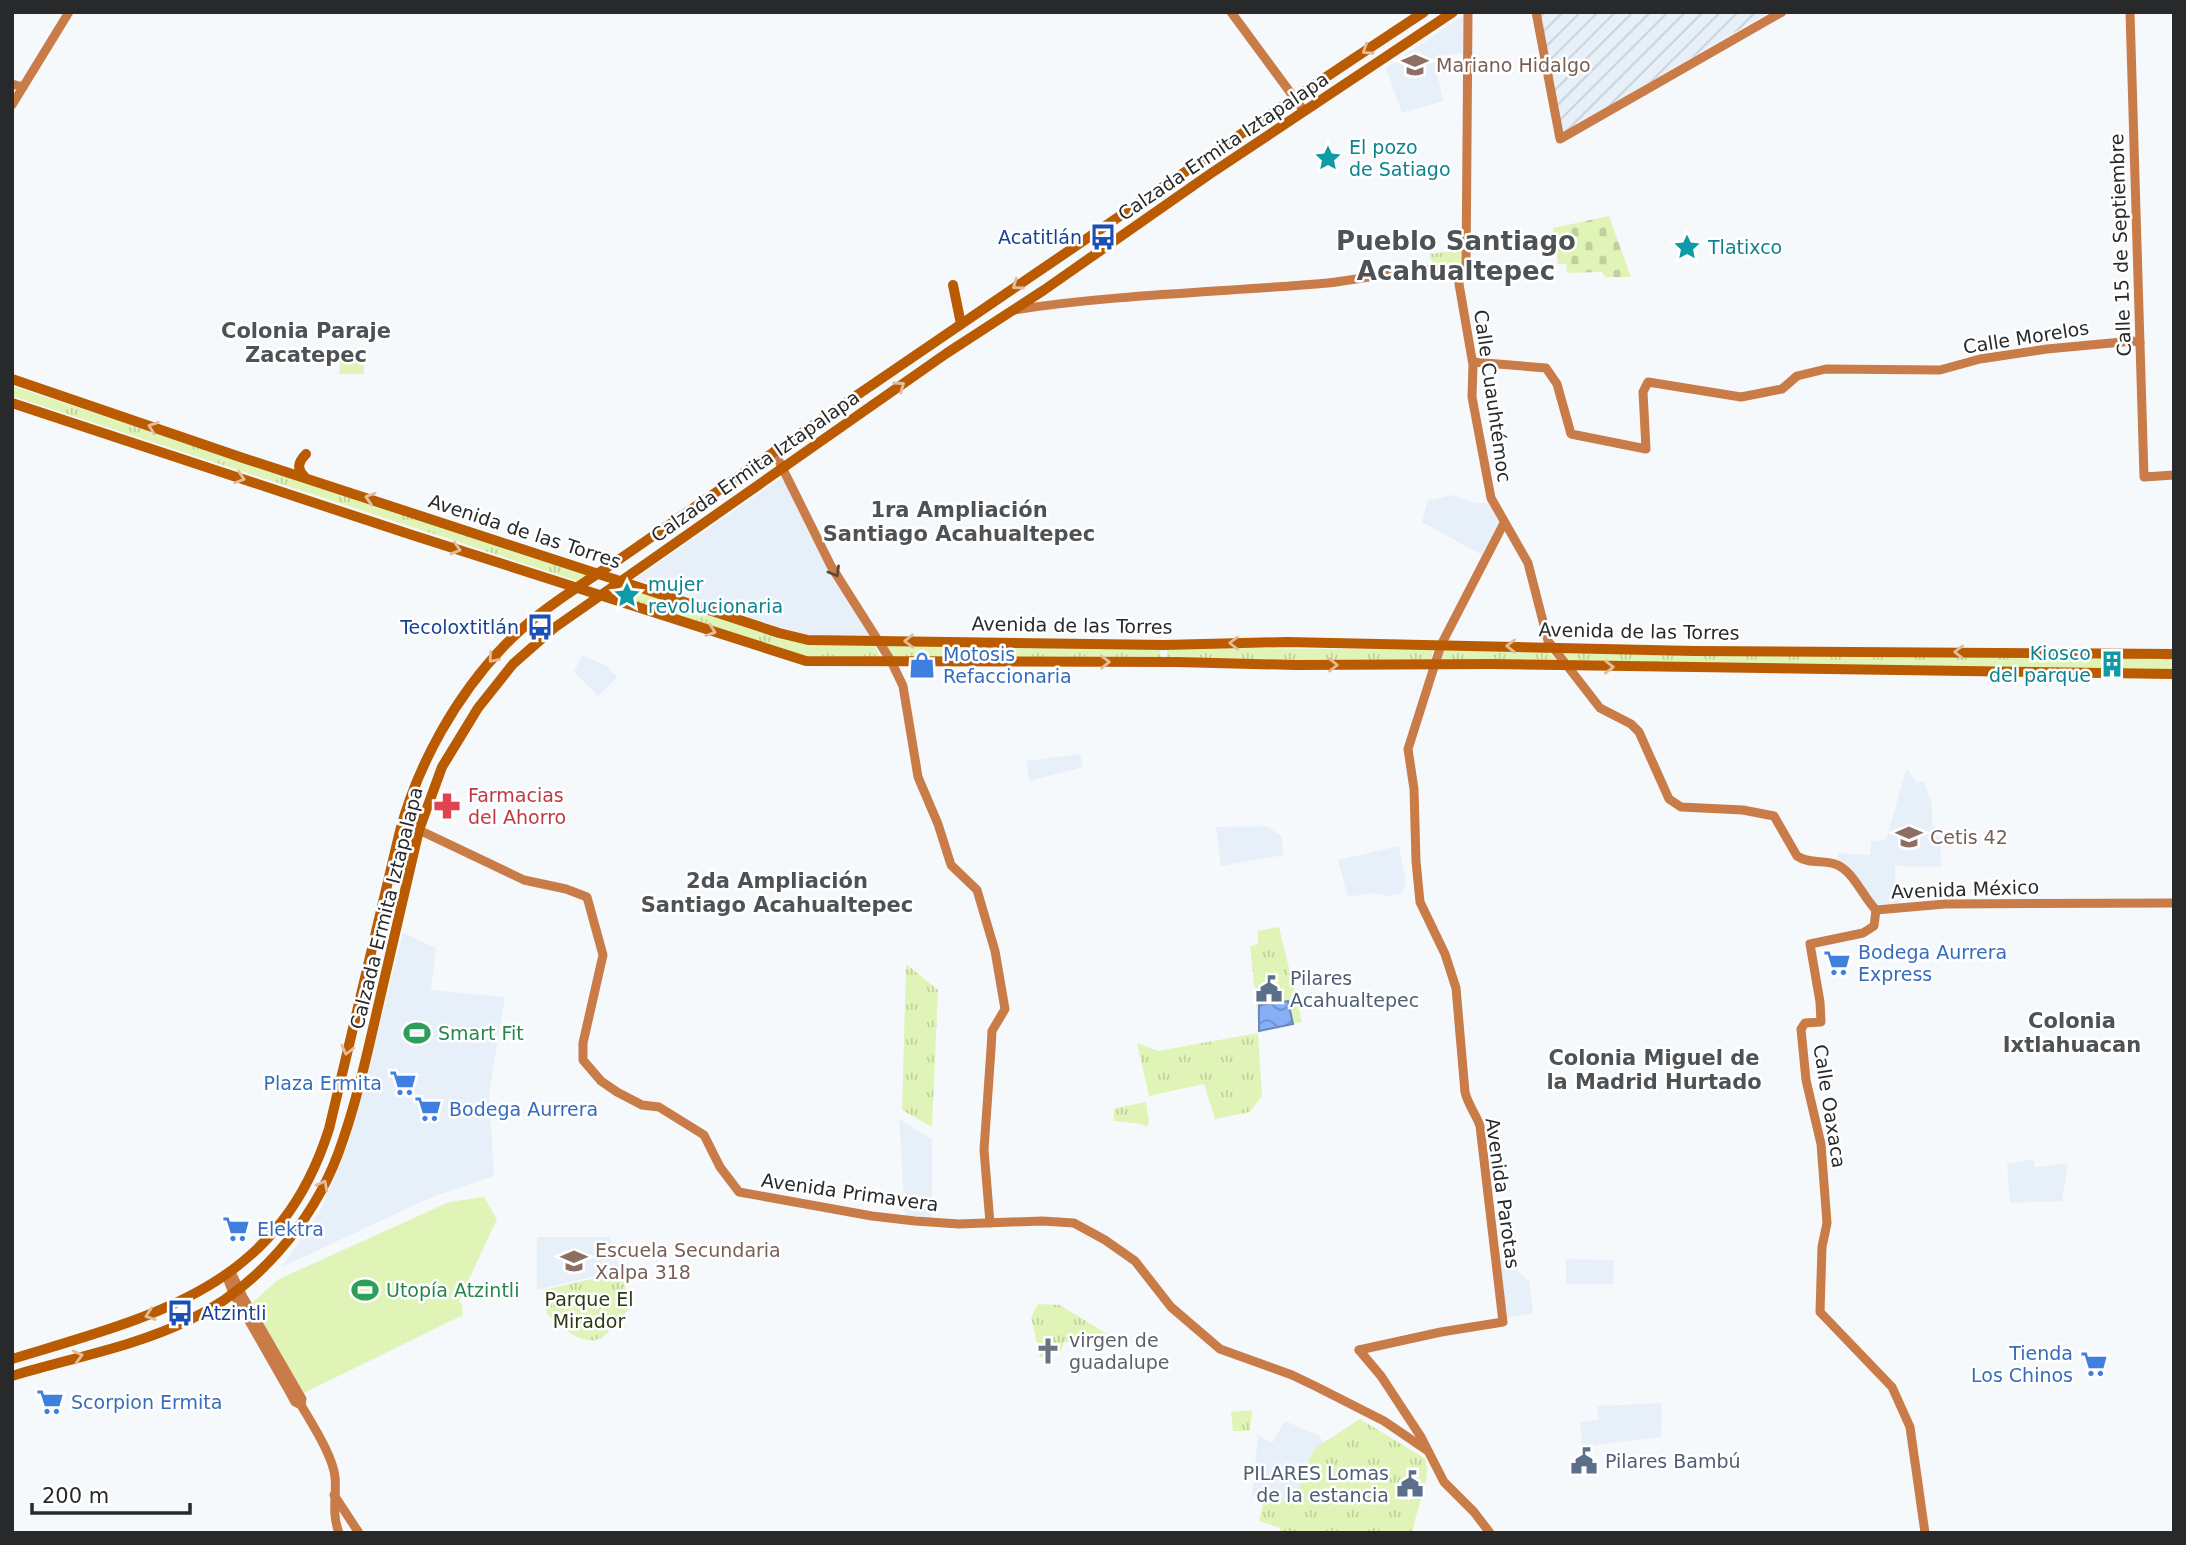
<svg xmlns="http://www.w3.org/2000/svg" width="2186" height="1545" viewBox="0 0 2186 1545" font-family="'DejaVu Sans',sans-serif">
<style>
.built{fill:#e7f0f9}
.industrial{fill:url(#industrial-furrows)}
.grass{fill:url(#grass-tufts)}
.cemetery{fill:url(#cemetery-stones)}
.pitch{fill:#e1f4b8}
.water{fill:url(#water-waves);stroke:#6a87ba;stroke-width:2}
.lines{fill:none;stroke-linecap:round;stroke-linejoin:round}
.secondary{stroke:#c97b48;stroke-width:9}
.primary{stroke:#ba5a01;stroke-width:10}
.oneway{stroke:#e3bd99}
.oneway2{stroke:#604634}
.labels{text-anchor:middle;stroke-width:5;stroke-linejoin:round;paint-order:stroke}
.education-label{font-size:19px;fill:#785e54;stroke:#fff;text-anchor:start}
.street-label{font-size:19px;fill:#27292a;stroke:#fff}
.culture-label{font-size:19px;fill:#0d838f;stroke:#fff;text-anchor:start}
.transit-label{font-size:19px;fill:#164399;stroke:#fff;text-anchor:end}
.shop-label{font-size:19px;fill:#366cbe;stroke:#fff;text-anchor:start}
.health-label{font-size:19px;fill:#be3a42;stroke:#fff;text-anchor:start}
.service-label{font-size:19px;fill:#4e5e75;stroke:#fff;text-anchor:start}
.leisure-label{font-size:19px;fill:#27864d;stroke:#fff;text-anchor:start}
.park-label{font-size:19px;fill:#2e3714;stroke:#fff}
.worship-label{font-size:19px;fill:#5b616d;stroke:#fff;text-anchor:start}
.neighbourhood-label{font-size:21px;font-weight:bold;fill:#4f5254;stroke:#fff}
.district-label{font-size:26px;font-weight:bold;fill:#4f5254;stroke:#fff}
</style>
<defs>
<pattern id="industrial-furrows" width="10" height="10" patternUnits="userSpaceOnUse" patternTransform="scale(1.75)"><rect width="10" height="10" fill="#e7f0f9"/><path d="M-1 1l2-2M0 10L10 0M9 11l2-2" fill="none" stroke="#c6ced6"/></pattern>
<pattern id="grass-tufts" width="24" height="20" patternUnits="userSpaceOnUse" patternTransform="scale(1.75)"><rect width="24" height="20" fill="#e1f4b8"/><path d="M3 7l-1-3M5 7V3M7 7l1-3M15 17l-1-3M17 17v-4M19 17l1-3" fill="none" stroke="#c1d19e"/></pattern>
<pattern id="cemetery-stones" width="16" height="16" patternUnits="userSpaceOnUse" patternTransform="scale(1.75)"><rect width="16" height="16" fill="#e1f4b8"/><path d="M2 7V4a2 2 0 0 1 4 0v3zM10 15v-3a2 2 0 0 1 4 0v3z" fill="#c1d19e"/></pattern>
<pattern id="water-waves" width="16" height="10" patternUnits="userSpaceOnUse" patternTransform="scale(1.75)"><rect width="16" height="10" fill="#87aff7"/><path d="M0 5q4-4 8 0t8 0" fill="none" stroke="#6e8ec8"/></pattern>
</defs>
<rect width="100%" height="100%" fill="#f6f9fc"/>
<g class="built">
<polygon points="1461,17 1464,18 1463,53 1439,56 1438,78 1443,101 1402,113 1386,68"/>
<polygon points="784,476 805,524 870,636 805,636 635,579"/>
<polygon points="1453,495 1475,503 1489,503 1500,522 1482,555 1422,522 1427,501"/>
<polygon points="582,655 607,666 617,677 598,696 574,672"/>
<polygon points="1080,754 1083,767 1029,781 1027,761"/>
<polygon points="1906,770 1908,770 1917,783 1924,781 1932,805 1932,825 1935,825 1937,836 1940,837 1941,867 1895,866 1895,899 1900,900 1900,905 1877,904 1847,865 1838,861 1838,853 1870,855 1871,841 1886,840"/>
<polygon points="1267,826 1281,836 1284,855 1221,866 1216,827"/>
<polygon points="1399,846 1405,877 1405,886 1401,894 1388,896 1370,893 1348,897 1338,860"/>
<polygon points="403,933 436,948 431,990 505,997 489,1093 494,1176 432,1197 282,1267 321,1209 349,1142"/>
<polygon points="899,1119 932,1139 932,1218 905,1217"/>
<polygon points="2033,1159 2035,1167 2068,1163 2062,1201 2010,1203 2007,1164"/>
<polygon points="537,1237 610,1237 621,1270 537,1290"/>
<polygon points="1566,1259 1614,1260 1613,1284 1566,1284"/>
<polygon points="1497,1260 1505,1260 1511,1271 1516,1270 1529,1281 1533,1313 1506,1318"/>
<polygon points="1662,1403 1661,1437 1582,1447 1580,1422 1599,1419 1597,1406"/>
<polygon points="1285,1421 1318,1435 1324,1442 1310,1456 1296,1497 1278,1502 1252,1495 1258,1435 1272,1443"/>
</g>
<polygon class="industrial" points="1539,12 1770,12 1562,133"/>
<g class="grass">
<polygon points="1464,239 1463,265 1434,268 1429,254 1447,252 1446,241"/>
<polygon points="341,350 364,350 364,374 339,374"/>
<polygon points="12,386 589,574 577,581 12,396"/>
<polygon points="623,585 800,642 873,643 881,658 796,656 608,595"/>
<polygon points="883,642 1160,648 1161,659 893,658"/>
<polygon points="1167,647 1433,650 1431,662 1167,659"/>
<polygon points="1443,649 1546,649 1559,663 1440,662"/>
<polygon points="1562,651 2174,658 2174,672 1572,663"/>
<polygon points="1279,927 1302,1022 1259,1031 1250,946 1258,944 1258,931"/>
<polygon points="906,964 938,990 932,1127 902,1110"/>
<polygon points="1258,1033 1262,1096 1250,1112 1215,1119 1204,1084 1149,1096 1137,1043 1158,1051"/>
<polygon points="1146,1102 1149,1121 1147,1127 1141,1124 1113,1121 1115,1108"/>
<path d="M621,1272l11,34c-10,9 -20,25 -31,32 -18,10 -42,-13 -54,-24l-3,-24z"/>
<polygon points="1038,1304 1060,1305 1117,1340 1095,1344 1064,1342 1061,1351 1040,1357 1031,1317"/>
<polygon points="1252,1410 1250,1431 1233,1431 1231,1412"/>
<path d="M1360,1419l66,40c5,26 -11,49 -13,74h-134l1,-5 -21,-7 5,-22 14,3 18,-5 14,-41 8,-10z"/>
</g>
<polygon class="cemetery" points="1609,216 1631,277 1605,277 1602,272 1567,273 1566,264 1558,264 1553,228"/>
<polygon class="pitch" points="484,1197 497,1219 459,1301 462,1304 463,1315 304,1393 251,1304 279,1279 449,1202"/>
<polygon class="water" points="1288,1001 1293,1024 1259,1031 1259,1005"/>
<g class="lines">
<g class="secondary">
<polyline points="1231,12 1304,111"/>
<polyline points="1536,12 1560,139 1782,12"/>
<polyline points="2130,12 2144,477 2174,475"/>
<polyline points="12,84 23,87"/>
<polyline points="12,105 69,12"/>
<path d="M1460,271l-1,13 14,81 -1,32 19,101 37,65 20,78 52,67 31,16 8,8 30,67 12,8 62,3 31,6 23,40c11,8 26,4 38,8 19,7 27,32 41,46l69,-6 229,-1"/>
<path d="M1014,310c104,-16 209,-18 314,-27 39,-4 101,-20 138,-11l2,-260"/>
<polyline points="1473,362 1546,368 1557,384 1571,434 1646,449 1643,392 1648,382 1741,397 1782,389 1797,376 1826,369 1940,370 1980,359 2047,349 2133,341 2140,343"/>
<polyline points="774,451 831,566 891,661 903,686 918,777 938,824 951,865 977,890 995,951 1005,1009 992,1031 991,1049 984,1150 990,1223"/>
<polyline points="419,830 524,880 566,889 587,897 603,955 583,1043 583,1060 601,1081 617,1092 642,1105 659,1107 704,1135 720,1167 739,1192 872,1216 915,1221 959,1224 1042,1221 1074,1223 1105,1240 1135,1261 1171,1307 1220,1349 1292,1375 1317,1387 1384,1421 1428,1451"/>
<polyline points="1876,910 1874,926 1863,933 1810,944 1820,1002 1821,1022 1805,1023 1801,1029 1806,1080 1821,1144 1827,1223 1822,1247 1820,1312 1892,1387 1910,1427 1925,1533"/>
<path d="M231,1272l12,25 59,102 -1,6c11,19 32,51 34,72 2,20 -4,34 4,56"/>
<polyline points="226,1275 233,1293 289,1391 295,1402 301,1405"/>
<path d="M1359,1350l82,-18 62,-10 -23,-196c-4,-12 -12,-21 -15,-34l-9,-104 -11,-34 -25,-52 -4,-41 -2,-72 -6,-40 33,-104 63,-122"/>
<polyline points="1359,1350 1381,1376 1421,1437 1444,1482 1474,1512 1490,1533"/>
<polyline points="334,1495 359,1533"/>
</g>
<g class="primary">
<polyline points="953,285 961,324"/>
<polyline points="12,379 240,457 779,633 808,640 1164,645 1287,642 1694,651 2174,654"/>
<polyline points="12,403 409,534 806,661 1177,662 1295,665 1491,664 2174,674"/>
<path d="M304,476c-8,-8 -5,-15 2,-22"/>
<path d="M12,1359c144,-44 266,-70 317,-230l71,-298c18,-67 56,-135 104,-185 35,-37 81,-63 123,-92 57,-39 113,-79 170,-118 209,-142 416,-285 627,-424"/>
<path d="M12,1376c59,-18 122,-29 177,-56 67,-31 123,-97 149,-166 17,-46 28,-95 39,-143 14,-60 28,-120 42,-181l23,-63 36,-59 35,-44 41,-36 393,-275 97,-63 166,-116 243,-162"/>
</g>
</g>
<defs><path id="oneway-chevron" d="M-2-3.5L2.5 0L-2 3.5" fill="none" stroke-width="1.6" stroke-linecap="round" stroke-linejoin="round" transform="scale(1.75)"/></defs>
<g class="oneway">
<use href="#oneway-chevron" transform="translate(1367 50) rotate(147)"/>
<use href="#oneway-chevron" transform="translate(1017 285) rotate(145)"/>
<use href="#oneway-chevron" transform="translate(900 386) rotate(-35)"/>
<use href="#oneway-chevron" transform="translate(153 427) rotate(-161)"/>
<use href="#oneway-chevron" transform="translate(240 478) rotate(18)"/>
<use href="#oneway-chevron" transform="translate(370 498) rotate(-162)"/>
<use href="#oneway-chevron" transform="translate(456 549) rotate(17)"/>
<use href="#oneway-chevron" transform="translate(711 631) rotate(19)"/>
<use href="#oneway-chevron" transform="translate(909 641) rotate(-180)"/>
<use href="#oneway-chevron" transform="translate(1234 643) rotate(180)"/>
<use href="#oneway-chevron" transform="translate(1511 646) rotate(-179)"/>
<use href="#oneway-chevron" transform="translate(1959 652) rotate(-179)"/>
<use href="#oneway-chevron" transform="translate(493 658) rotate(131)"/>
<use href="#oneway-chevron" transform="translate(1105 662) rotate(-1)"/>
<use href="#oneway-chevron" transform="translate(1333 665)"/>
<use href="#oneway-chevron" transform="translate(1609 667) rotate(1)"/>
<use href="#oneway-chevron" transform="translate(347 1050) rotate(104)"/>
<use href="#oneway-chevron" transform="translate(323 1185) rotate(-62)"/>
<use href="#oneway-chevron" transform="translate(150 1315) rotate(161)"/>
<use href="#oneway-chevron" transform="translate(78 1356) rotate(-15)"/>
</g>
<use class="oneway2" href="#oneway-chevron" transform="translate(835 572) rotate(60)"/>
<defs>
<g id="school-bare" transform="scale(2.1)"><path d="M0-5L7-2L0 1L-7-2ZM-4 1L0 2.5L4 1V4Q0 6-4 4Z" fill="#8d6e63" stroke="#fff" stroke-width="2.5" paint-order="stroke"/></g>
<g id="sight-bare" transform="scale(2.1)"><path d="M0-6L1.8-2.2L6-1.7L2.9 1.2L3.7 5.4L0 3.3L-3.7 5.4L-2.9 1.2L-6-1.7L-1.8-2.2Z" fill="#0f9aa8" stroke="#fff" stroke-width="2.5" paint-order="stroke"/></g>
<g id="bus-bare" transform="scale(2.1)"><path d="M-5-6H5V4H4V6H2V4H-2V6H-4V4H-5ZM-3.5-4V0h7V-4ZM-3.5 1.2v1.5H-2V1.2ZM2 1.2v1.5H3.5V1.2Z" fill="#1a4fb4" stroke="#fff" stroke-width="2.5" paint-order="stroke"/></g>
<g id="building-bare" transform="scale(2.1)"><path d="M-4-6H4V6H1V3H-1V6H-4ZM-2.5-4.3h1.7v1.8h-1.7ZM.8-4.3h1.7v1.8H.8ZM-2.5-1h1.7V.8h-1.7ZM.8-1h1.7V.8H.8Z" fill="#0f9aa8" stroke="#fff" stroke-width="2.5" paint-order="stroke"/></g>
<g id="shop-bare" transform="scale(2.1)"><path d="M-5-2.5h2.3a2.7 3.5 0 0 1 5.4 0H5L5.5 6h-11ZM-1.5-2.5h3a1.5 2.3 0 0 0-3 0Z" fill="#3f7fe0" stroke="#fff" stroke-width="2.5" paint-order="stroke"/></g>
<g id="pharmacy-bare" transform="scale(2.1)"><path d="M-2-6h4v4h4v4h-4v4h-4v-4h-4v-4h4Z" fill="#e0444e" stroke="#fff" stroke-width="2.5" paint-order="stroke"/></g>
<g id="university-bare" transform="scale(2.1)"><path d="M0-5L7-2L0 1L-7-2ZM-4 1L0 2.5L4 1V4Q0 6-4 4Z" fill="#8d6e63" stroke="#fff" stroke-width="2.5" paint-order="stroke"/></g>
<g id="supermarket-bare" transform="scale(2.1)"><path d="M-6-5.5h2.5l.6 2H6L4.5 2H-2.5L-4.4-4H-6ZM-1.5 3.2a1.3 1.3 0 1 0 .1 0ZM3 3.2a1.3 1.3 0 1 0 .1 0Z" fill="#3f7fe0" stroke="#fff" stroke-width="2.5" paint-order="stroke"/></g>
<g id="civic-bare" transform="scale(2.1)"><path d="M-.6-6.5H3V-4.5H.6V-3L4-1V1h2V6H-6V1h2V-1L-.6-3ZM-1.2 2.5V6h2.4V2.5Z" fill="#5c6f8a" stroke="#fff" stroke-width="2.5" paint-order="stroke"/></g>
<g id="stadium-bare" transform="scale(2.1)"><path d="M0-5a6.5 5 0 1 0 0 10a6.5 5 0 1 0 0-10ZM-3.5-1.8h7v3.6h-7Z" fill="#2e9e5b" stroke="#fff" stroke-width="2.5" paint-order="stroke"/></g>
<g id="church-bare" transform="scale(2.1)"><path d="M-1.2-6h2.4v3.5h3.3v2.4h-3.3V6h-2.4V-.1h-3.3v-2.4h3.3Z" fill="#6b7280" stroke="#fff" stroke-width="2.5" paint-order="stroke"/></g>
</defs>
<g fill-rule="evenodd">
<use href="#school-bare" x="1415" y="65"/>
<use href="#sight-bare" x="1328" y="158"/>
<use href="#bus-bare" x="1103" y="237"/>
<use href="#sight-bare" x="1687" y="247"/>
<use href="#sight-bare" x="627" y="595"/>
<use href="#bus-bare" x="540" y="627"/>
<use href="#building-bare" x="2112" y="664"/>
<use href="#shop-bare" x="922" y="665"/>
<use href="#pharmacy-bare" x="447" y="806"/>
<use href="#university-bare" x="1909" y="837"/>
<use href="#supermarket-bare" x="1837" y="963"/>
<use href="#civic-bare" x="1269" y="989"/>
<use href="#stadium-bare" x="417" y="1033"/>
<use href="#supermarket-bare" x="403" y="1083"/>
<use href="#supermarket-bare" x="428" y="1109"/>
<use href="#supermarket-bare" x="236" y="1229"/>
<use href="#school-bare" x="574" y="1261"/>
<use href="#stadium-bare" x="365" y="1290"/>
<use href="#bus-bare" x="180" y="1313"/>
<use href="#church-bare" x="1048" y="1351"/>
<use href="#supermarket-bare" x="2094" y="1364"/>
<use href="#supermarket-bare" x="50" y="1402"/>
<use href="#civic-bare" x="1584" y="1461"/>
<use href="#civic-bare" x="1410" y="1484"/>
</g>
<g class="labels">
<g class="education-label">
<text x="1436" y="72">Mariano Hidalgo</text>
<text x="1930" y="844">Cetis 42</text>
<text x="595" y="1257">Escuela Secundaria<tspan x="595" dy="22">Xalpa 318</tspan></text>
</g>
<g class="street-label">
<text transform="translate(1223 146) rotate(-34)" y="7">Calzada Ermita Iztapalapa</text>
<text transform="translate(2120 245) rotate(-92)" y="7">Calle 15 de Septiembre</text>
<text transform="translate(2026 337) rotate(-9)" y="7">Calle Morelos</text>
<text transform="translate(1493 396) rotate(82)" y="7">Calle Cuauhtémoc</text>
<text transform="translate(755 466) rotate(-35)" y="7">Calzada Ermita Iztapalapa</text>
<text transform="translate(525 531) rotate(18)" y="7">Avenida de las Torres</text>
<text transform="translate(1072 625) rotate(1)" y="7">Avenida de las Torres</text>
<text transform="translate(1639 631) rotate(1)" y="7">Avenida de las Torres</text>
<text transform="translate(1965 889) rotate(-2)" y="7">Avenida México</text>
<text transform="translate(386 908) rotate(-76)" y="7">Calzada Ermita Iztapalapa</text>
<text transform="translate(1830 1106) rotate(81)" y="7">Calle Oaxaca</text>
<text transform="translate(850 1192) rotate(8)" y="7">Avenida Primavera</text>
<text transform="translate(1503 1193) rotate(82)" y="7">Avenida Parotas</text>
</g>
<g class="culture-label">
<text x="1349" y="154">El pozo<tspan x="1349" dy="22">de Satiago</tspan></text>
<text x="1708" y="254">Tlatixco</text>
<text x="648" y="591">mujer<tspan x="648" dy="22">revolucionaria</tspan></text>
<text x="2091" y="660" text-anchor="end">Kiosco<tspan x="2091" dy="22">del parque</tspan></text>
</g>
<g class="transit-label">
<text x="1082" y="244">Acatitlán</text>
<text x="519" y="634">Tecoloxtitlán</text>
<text x="201" y="1320" text-anchor="start">Atzintli</text>
</g>
<g class="shop-label">
<text x="943" y="661">Motosis<tspan x="943" dy="22">Refaccionaria</tspan></text>
<text x="1858" y="959">Bodega Aurrera<tspan x="1858" dy="22">Express</tspan></text>
<text x="382" y="1090" text-anchor="end">Plaza Ermita</text>
<text x="449" y="1116">Bodega Aurrera</text>
<text x="257" y="1236">Elektra</text>
<text x="2073" y="1360" text-anchor="end">Tienda<tspan x="2073" dy="22">Los Chinos</tspan></text>
<text x="71" y="1409">Scorpion Ermita</text>
</g>
<g class="health-label">
<text x="468" y="802">Farmacias<tspan x="468" dy="22">del Ahorro</tspan></text>
</g>
<g class="service-label">
<text x="1290" y="985">Pilares<tspan x="1290" dy="22">Acahualtepec</tspan></text>
<text x="1605" y="1468">Pilares Bambú</text>
<text x="1389" y="1480" text-anchor="end">PILARES Lomas<tspan x="1389" dy="22">de la estancia</tspan></text>
</g>
<g class="leisure-label">
<text x="438" y="1040">Smart Fit</text>
<text x="386" y="1297">Utopía Atzintli</text>
</g>
<g class="park-label">
<text x="589" y="1306">Parque El<tspan x="589" dy="22">Mirador</tspan></text>
</g>
<g class="worship-label">
<text x="1069" y="1347">virgen de<tspan x="1069" dy="22">guadalupe</tspan></text>
</g>
<g class="neighbourhood-label">
<text x="306" y="338">Colonia Paraje<tspan x="306" dy="24">Zacatepec</tspan></text>
<text x="959" y="517">1ra Ampliación<tspan x="959" dy="24">Santiago Acahualtepec</tspan></text>
<text x="777" y="888">2da Ampliación<tspan x="777" dy="24">Santiago Acahualtepec</tspan></text>
<text x="2072" y="1028">Colonia<tspan x="2072" dy="24">Ixtlahuacan</tspan></text>
<text x="1654" y="1065">Colonia Miguel de<tspan x="1654" dy="24">la Madrid Hurtado</tspan></text>
</g>
<g class="district-label">
<text x="1456" y="250">Pueblo Santiago<tspan x="1456" dy="30">Acahualtepec</tspan></text>
</g>
</g>
<rect width="2186" height="1545" fill="none" stroke="#27292a" stroke-width="28"/>
<path d="M32 1503v10h158v-10" fill="none" stroke="#27292a" stroke-width="3.5"/>
<text x="42" y="1503" font-size="21" fill="#27292a" stroke="#ffffff" stroke-width="5" paint-order="stroke">200 m</text>
</svg>
